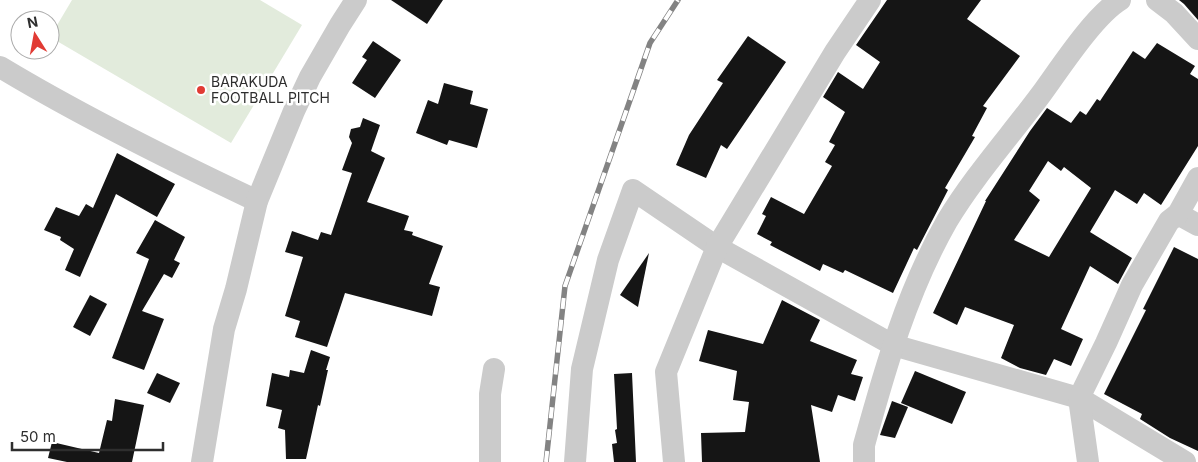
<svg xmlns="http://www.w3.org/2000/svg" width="1198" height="462" viewBox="0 0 1198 462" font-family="Inter,sans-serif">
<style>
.pitch{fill:#e2ebdc}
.building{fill:#151515;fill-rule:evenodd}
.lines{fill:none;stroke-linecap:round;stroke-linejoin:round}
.minor{stroke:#cbcbcb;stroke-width:22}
.rail-casing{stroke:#838383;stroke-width:5.5}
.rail{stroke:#fff;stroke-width:4;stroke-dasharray:11;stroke-linecap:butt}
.poi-dot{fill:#e13b34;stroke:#fff;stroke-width:2}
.labels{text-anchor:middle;stroke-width:5;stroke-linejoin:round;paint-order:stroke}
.poi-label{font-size:14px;fill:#2e2e2e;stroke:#fff;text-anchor:start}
</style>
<rect width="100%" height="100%" fill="#fff"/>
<polygon class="pitch" points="72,0 260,0 302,25 231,143 50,37"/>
<g class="building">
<polygon points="391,0 443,0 427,24"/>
<polygon points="887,0 981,0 967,19 1020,56 983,106 987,108 972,136 975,137 945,188 948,190 917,250 914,248 893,293 845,270 843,273 823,264 820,271 770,245 772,242 757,234 766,216 762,214 771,197 804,214 832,166 825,162 835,145 829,142 845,112 823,97 838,72 863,89 880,62 856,45"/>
<polygon points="1179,0 1198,0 1198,20 1184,4"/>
<polygon points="748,36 786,62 727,149 721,145 706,178 676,165 689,135 723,83 717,80"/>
<polygon points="373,41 401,60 375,98 352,83 367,60 362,57"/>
<path d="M1157,43l38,23 -5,8 8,5v67l-37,59 -17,-12 -7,11 -22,-14 -25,42 42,26 -14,26 -28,-18 -29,63 22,10 -12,27 -17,-7 -8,16 -26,-7 -19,-10 13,-33 -49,-18 -8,18 -24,-12 53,-112h-1l45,-70 17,-23 24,15 9,-12 6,4 11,-16 3,2 33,-50 12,8zM1048,161l13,10 3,-4 27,21 -42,69 -35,-17 26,-40 -11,-9z"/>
<polygon points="444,83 473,91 470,104 488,109 477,148 449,140 447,145 416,133 428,100 438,104"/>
<polygon points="363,118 380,125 371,151 385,158 367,202 409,216 404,230 413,232 412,235 443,246 429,284 440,287 432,316 345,293 327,347 295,337 300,321 285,316 303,257 285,252 292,231 318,240 321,232 331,235 352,173 342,170 352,143 349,137 351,129 360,127"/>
<polygon points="117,153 175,184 157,217 116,194 80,277 65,270 74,249 60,240 61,237 44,230 56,207 79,216 86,204 93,208"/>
<polygon points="155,220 185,237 174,260 180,263 172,278 164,274 142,311 164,319 144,370 112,358 149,259 136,253"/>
<polygon points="1174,247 1198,259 1198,451 1170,438 1140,419 1142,414 1104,394 1146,310 1143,309"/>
<polygon points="649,253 638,307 620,295"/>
<polygon points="90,295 107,304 90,336 73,327"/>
<polygon points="782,300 820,320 810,341 857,360 851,374 863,377 855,401 838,395 832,412 811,405 820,462 702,462 701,433 745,432 749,402 733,400 737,371 699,361 708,330 763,344"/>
<polygon points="311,350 330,357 326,370 328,370 320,406 318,405 306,459 286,459 285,430 278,428 282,410 266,406 272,373 289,377 290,370 304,373"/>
<polygon points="915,371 966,392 952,424 901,403"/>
<polygon points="157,373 180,383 170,403 147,393"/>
<polygon points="632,373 636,462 614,462 612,444 617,443 615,430 617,429 614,374"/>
<polygon points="115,399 144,405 132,462 67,462 48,458 52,442 99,453 107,420 112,421"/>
<polygon points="892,401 908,407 895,438 880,435"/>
</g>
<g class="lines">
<g class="minor">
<polyline points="1157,0 1174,13 1198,39"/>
<path d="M0,67c83,50 170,93 257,134"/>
<polyline points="1178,214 1198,225"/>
<polyline points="202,462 224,329 236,289 257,201 294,111 310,77 340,25 356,0"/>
<polyline points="490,462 490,394 494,369"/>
<polyline points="575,462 582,369 608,260 633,190 717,247 893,345 1079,398 1185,462"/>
<polyline points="674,462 666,372 717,247 835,52 870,0"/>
<path d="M864,462v-17c21,-76 43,-154 83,-224 27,-45 64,-86 95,-128 19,-26 52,-77 78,-93"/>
<polyline points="1088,462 1079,398 1106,343 1132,285 1169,221 1178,214 1198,178"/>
</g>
<g class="rail-casing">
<polyline id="rail" points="546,462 565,286 650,43 678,0"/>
</g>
<use href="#rail" class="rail"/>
</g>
<circle class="poi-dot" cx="201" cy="90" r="5"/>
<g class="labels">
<g class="poi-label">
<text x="211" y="87">BARAKUDA<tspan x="211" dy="16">FOOTBALL PITCH</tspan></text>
</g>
</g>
<g transform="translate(35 35) rotate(349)"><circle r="24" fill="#ffffff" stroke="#ababab"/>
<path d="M0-4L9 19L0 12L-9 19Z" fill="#e13b34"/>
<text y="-8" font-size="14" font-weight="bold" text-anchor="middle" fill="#2e2e2e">N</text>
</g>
<path d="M12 442v8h151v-8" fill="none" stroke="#2e2e2e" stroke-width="2.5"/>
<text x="20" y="442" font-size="15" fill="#2e2e2e" stroke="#ffffff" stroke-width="4" paint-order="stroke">50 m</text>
</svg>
